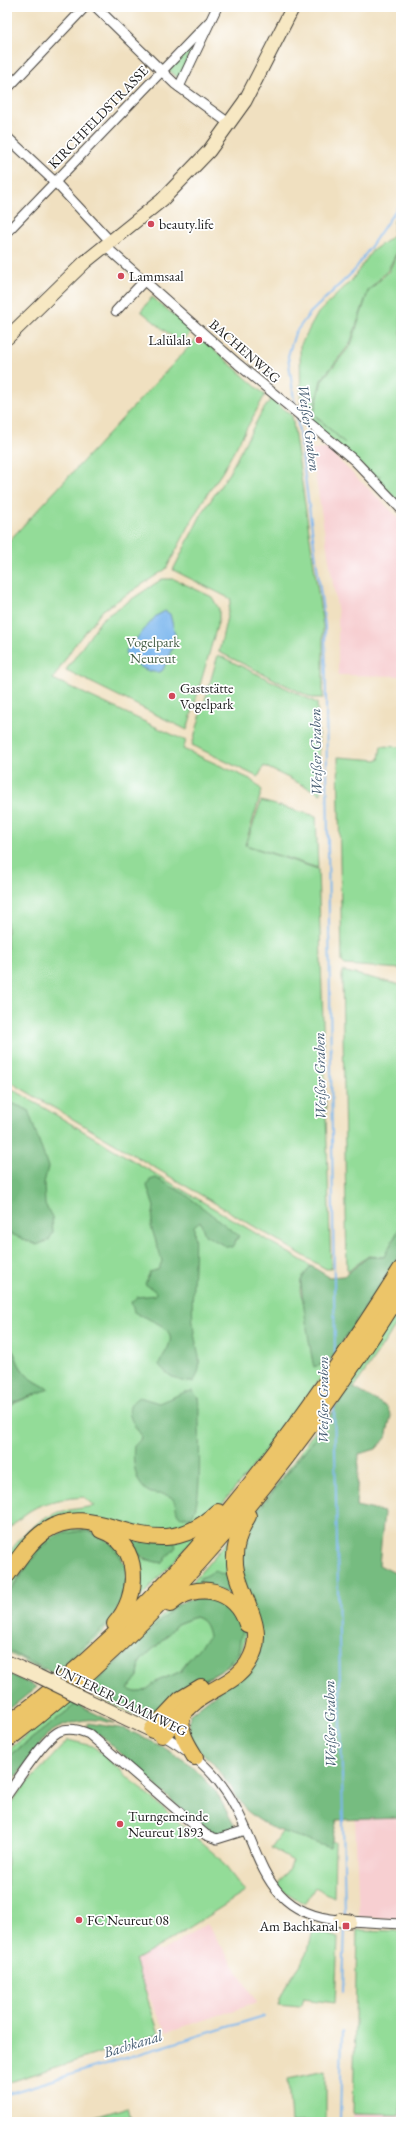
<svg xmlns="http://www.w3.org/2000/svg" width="408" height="2129" viewBox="0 0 408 2129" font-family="'EB Garamond',serif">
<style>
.built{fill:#f7cfd1}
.green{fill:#93dc98;stroke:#587c5a}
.forest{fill:#76bc80;stroke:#496c4e;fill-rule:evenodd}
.water{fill:#7db7ee;stroke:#4c6a85}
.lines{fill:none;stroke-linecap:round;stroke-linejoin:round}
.stream{stroke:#7db7ee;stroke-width:2}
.street-casing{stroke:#3c3935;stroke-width:11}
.secondary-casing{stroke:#3c3935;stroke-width:15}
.highway-casing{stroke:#3c3935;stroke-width:18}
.street{stroke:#fff;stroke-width:9}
.secondary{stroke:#f7e8c3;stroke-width:13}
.highway{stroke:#ecc569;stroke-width:16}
.secondary-bridge-casing{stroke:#3c3935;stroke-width:15;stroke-linecap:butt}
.secondary-bridge{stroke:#f7e8c3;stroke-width:13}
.poi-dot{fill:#d1495b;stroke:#fff;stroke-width:1.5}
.labels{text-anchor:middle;stroke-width:3.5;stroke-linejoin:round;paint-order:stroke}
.street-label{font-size:14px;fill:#1c1c1c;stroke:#fff}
.poi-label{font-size:14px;fill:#1c1c1c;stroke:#fff;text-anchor:start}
.park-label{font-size:14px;fill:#465f47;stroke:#fff}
.water-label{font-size:15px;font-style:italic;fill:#435a70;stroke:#fff}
</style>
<rect width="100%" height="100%" fill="#fff"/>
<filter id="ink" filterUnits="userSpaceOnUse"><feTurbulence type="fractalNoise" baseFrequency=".025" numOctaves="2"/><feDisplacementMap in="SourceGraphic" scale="8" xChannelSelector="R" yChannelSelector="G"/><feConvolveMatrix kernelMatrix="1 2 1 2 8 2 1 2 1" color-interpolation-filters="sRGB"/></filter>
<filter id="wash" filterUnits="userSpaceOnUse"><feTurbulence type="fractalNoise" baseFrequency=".012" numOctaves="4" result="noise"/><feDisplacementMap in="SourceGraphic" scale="16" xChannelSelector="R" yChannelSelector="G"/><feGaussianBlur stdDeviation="0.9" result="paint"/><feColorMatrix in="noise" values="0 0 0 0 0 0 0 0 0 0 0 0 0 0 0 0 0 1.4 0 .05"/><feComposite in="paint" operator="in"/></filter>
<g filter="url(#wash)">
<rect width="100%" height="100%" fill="#f0e0c0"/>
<g class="built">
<polygon points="326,448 401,520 401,676 338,675 338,614 311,450"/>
<polygon points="355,1819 401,1819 401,1919 359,1917"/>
<polygon points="207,1923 257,2003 166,2032 143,1985 134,1960 151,1950 162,1951"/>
<polygon points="353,2114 401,2115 401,2122 353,2122"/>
</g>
<g class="green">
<polygon points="195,42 180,77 178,78 169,70"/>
<polygon points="401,210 401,243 388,270 368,291 350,344 321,380 313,414 345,443 314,414 322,380 351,345 368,292 389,271 401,245 401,497 397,500 378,480 380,475 377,479 301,413 300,346 318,313 352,280 372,251 393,236 394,221"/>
<polygon points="152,297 192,330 181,344 141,311"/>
<polygon points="199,336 265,395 223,471 202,502 166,569 103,610 73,647 53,679 186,741 183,749 250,779 262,790 245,845 318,869 331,1269 326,1269 7,1080 7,543"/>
<polygon points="271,399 292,416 323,626 323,698 312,698 219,652 231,599 173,570 201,515 229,473 261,413"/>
<polygon points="162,579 174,579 212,597 219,609 219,619 187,730 66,670 102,619"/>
<polygon points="218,655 317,703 321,794 264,766 258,777 192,745"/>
<polygon points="381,746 401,747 401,969 345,965 342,962 338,757 379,760"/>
<polygon points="261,801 316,816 318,868 246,845"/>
<polygon points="342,971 401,985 401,1225 384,1257 368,1256 347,1272"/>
<path d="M7,1086l304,180 -10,14 -1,11 6,19 6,47 7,9 11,-5 -3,4 2,2 -80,105 -34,40 -39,21 -108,-13 -61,51v-16l16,-20 17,-14 18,-9 36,-6 -10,-9c-35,3 -54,7 -77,35v-122l8,-7 33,-14c-10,-6 -21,-11 -27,-21 -6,-9 -6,-18 -14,-25z"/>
<polygon points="401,1252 401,1256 349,1338 346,1337"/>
<polygon points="401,1305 401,1318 354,1388 347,1390 345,1388"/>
<polygon points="324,1418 326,1419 317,1435 255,1515 261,1639 248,1668 252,1515 287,1471"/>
<polygon points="205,1527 132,1607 136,1553 144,1559 162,1563 174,1541"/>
<path d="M72,1529h19l32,22 -10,71 -57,53 -3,-2 58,-52 -21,-89c-42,-5 -63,33 -83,63v-7c17,-25 33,-52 65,-59z"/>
<path d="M233,1535l-1,34 20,54 1,14 -2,12 -7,13 -13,14 -33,19 -26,26 -8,4c2,-6 7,-11 11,-15 27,-28 85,-35 75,-86 -3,-15 -12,-26 -25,-33 -15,-8 -28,0 -38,-3z"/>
<path d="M175,1603l69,21c5,40 -19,42 -44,60 -16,12 -31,24 -47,36l-8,-1 -48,-22 2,-2 50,23 42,-32 25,-12 11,-8 4,-4 11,-33 -68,-21 -84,80 1,3 -6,-3 31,-27z"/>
<path d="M195,1617c10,3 12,10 15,19l-25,28 -4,7c-7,4 -14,6 -21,9 -11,5 -16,19 -32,9l10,-13 2,-14 5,-6 16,-14 16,-18z"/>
<polygon points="7,1650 44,1670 43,1672 7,1652"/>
<polygon points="69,1702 76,1704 7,1758 7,1751"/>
<polygon points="68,1740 93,1746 219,1858 245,1892 170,1940 135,1960 159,2034 7,2083 7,1808 21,1790"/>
<polygon points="286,1826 311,1836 335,1842 334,1897 315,1887 305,1904 277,1887 293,1861 271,1848"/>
<path d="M313,1930l25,8 -3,65 -32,-4 -3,8 -22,-2c5,-21 21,-34 30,-54 2,-7 3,-14 5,-21z"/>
<polygon points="357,1930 401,1931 401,2115 353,2114"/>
<polygon points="326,2071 326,2122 291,2122 288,2079"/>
<polygon points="128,2107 132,2122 79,2122"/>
</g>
<g class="forest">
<polygon points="7,1101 28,1110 48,1167 44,1183 45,1204 52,1217 53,1232 49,1240 37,1245 9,1233 7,1229"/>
<path d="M156,1178l29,16 54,42 -7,11 -7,-1 -20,-11 -5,-14 -6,5c3,36 -5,71 0,107 3,18 11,34 -1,49 -14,1 -25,-6 -34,-17 2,-8 9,-14 11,-23 4,-17 -26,-23 -36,-30l-3,-10 6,-5 19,-2 -1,-4 -10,-7 5,-12 9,-3 3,-8 -11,-35 3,-19 -7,-21 3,-6z"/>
<path d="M401,1225v27l-71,109 -16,6c-2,-5 -14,-81 -13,-86 2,-6 7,-10 10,-15l18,11 15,-1 24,-19h16z"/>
<path d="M7,1343c8,7 8,16 14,25 6,10 17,15 28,21l-34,13 -8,8z"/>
<polygon points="354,1388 387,1407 391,1416 386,1438 376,1449 359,1454 356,1506 384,1512 379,1565 401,1576 401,1818 337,1820 330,1848 270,1827 256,1818 246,1810 231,1787 212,1762 188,1740 190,1714 255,1663 242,1576 241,1552 255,1515 317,1435 347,1390"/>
<path d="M193,1391l5,7 1,7c-1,22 5,98 -8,112h-10c-7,-4 -3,-13 -9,-19 -5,-5 -14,-3 -21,-5 -16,-6 -19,-32 -17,-47l6,-6 1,-5c-9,-13 -20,-27 -2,-38l20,6 26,-11z"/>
<polygon points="81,1531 90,1532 108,1540 118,1553 127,1567 126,1595 111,1621 53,1673 7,1650 7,1595 39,1550 50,1541 62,1534"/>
<path d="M126,1535l48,6 2,6 -14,16c-15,-2 -19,-7 -33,-13z"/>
<polygon points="215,1571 230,1577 239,1597 199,1584 200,1578"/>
<path d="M212,1596l18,10 12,23 -4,24 -15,17 -32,16 -37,31 -5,1 -58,-27 -1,-3 84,-80 12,-8zM195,1617c10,3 12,10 14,19l-24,28 -4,7c-7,4 -14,6 -21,9 -11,5 -16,18 -32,9l10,-13 2,-14 5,-6 16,-14 16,-18z"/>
<polygon points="7,1673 37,1687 7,1711 7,1686 10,1683 7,1682"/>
<path d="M76,1704l39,19c-7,0 -13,-3 -19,-3 -15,-2 -38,6 -49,15l-40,54v-31z"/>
<polygon points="88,1723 126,1729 163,1747 190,1764 215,1790 234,1825 235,1830 218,1835 208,1834 102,1736 86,1728"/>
</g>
<path class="water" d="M165,611l5,3 6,25 -13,31c-10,8 -34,-8 -38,-18l31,-36z"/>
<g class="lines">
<g class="stream">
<polyline points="295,407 288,356 295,333 310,313 354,271 401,202"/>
<polyline points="297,417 325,626 335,1357"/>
<polyline points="334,1403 345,1915"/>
<polyline points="343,1991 345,1925"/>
<polyline points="7,2094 264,2016"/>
<polyline points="340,2122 342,2032"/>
</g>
</g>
</g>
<g filter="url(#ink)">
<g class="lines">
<g class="street-casing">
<g id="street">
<polyline points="96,7 175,84 230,124"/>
<polyline points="179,87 217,7"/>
<polyline points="7,89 85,7"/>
<polyline points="7,137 55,182 111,242"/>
<polyline points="7,232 209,22"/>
<polyline points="105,246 238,364 354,460 401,509"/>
<polyline points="116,311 144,281"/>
<path d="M162,1735c25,14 49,33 65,58 36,54 31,121 113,127"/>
<path d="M7,1795c11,-15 37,-57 53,-64 10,-4 20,-1 29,3l117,101 11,4 29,-9"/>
<polyline points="350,1921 401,1924"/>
</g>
</g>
<g class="secondary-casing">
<g id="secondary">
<polyline points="7,338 85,262 162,200 209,151 245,101 293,7"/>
<polyline points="7,1662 38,1676"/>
<polyline points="87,1700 161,1735"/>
<polyline points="340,1920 350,1921"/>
</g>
</g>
<g class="highway-casing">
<g id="highway">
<path d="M101,1530c41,14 39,67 14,94"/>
<path d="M7,1575c11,-15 22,-33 38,-44 55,-36 107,44 173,-19"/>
<path d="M170,1604c27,-24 66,-15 77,20"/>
<path d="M183,1714c-5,17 3,28 12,43"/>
<path d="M7,1725c163,-120 287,-286 394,-456"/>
<polyline points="152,1730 181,1699 201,1687"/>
<path d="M162,1735c11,-11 22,-24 34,-34 17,-13 40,-19 52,-38 21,-33 -5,-60 -12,-92 -4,-20 2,-38 12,-55"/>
<path d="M7,1740c161,-123 287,-278 394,-449"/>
</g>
</g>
<use href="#street" class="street"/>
<use href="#secondary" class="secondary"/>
<use href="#highway" class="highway"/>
<g class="secondary-bridge-casing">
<polyline id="secondary-bridge" points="38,1676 87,1700"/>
</g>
<use href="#secondary-bridge" class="secondary-bridge"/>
</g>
</g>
<g class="poi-dot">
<circle cx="151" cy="224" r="4"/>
<circle cx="121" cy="276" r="4"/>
<circle cx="199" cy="340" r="4"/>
<circle cx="172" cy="696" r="4"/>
<circle cx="120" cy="1824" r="4"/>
<circle cx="79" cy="1920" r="4"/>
<rect x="342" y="1922" width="8" height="8" rx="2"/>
</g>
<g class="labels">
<g class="street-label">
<text transform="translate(98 117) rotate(-46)" y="5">KIRCHFELDSTRASSE</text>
<text transform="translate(245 351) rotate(41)" y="5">BACHENWEG</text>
<text transform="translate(121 1700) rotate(26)" y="5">UNTERER DAMMWEG</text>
</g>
<g class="poi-label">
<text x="159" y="229">beauty.life</text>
<text x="129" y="281">Lammsaal</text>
<text x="191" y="345" text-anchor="end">Lalülala</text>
<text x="180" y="693">Gaststätte<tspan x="180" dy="16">Vogelpark</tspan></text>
<text x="128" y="1821">Turngemeinde<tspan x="128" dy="16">Neureut 1893</tspan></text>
<text x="87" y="1925">FC Neureut 08</text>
<text x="338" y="1931" text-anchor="end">Am Bachkanal</text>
</g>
<g class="park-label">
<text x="153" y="647">Vogelpark<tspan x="153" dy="16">Neureut</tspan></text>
</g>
<g class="water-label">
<text transform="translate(309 428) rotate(82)" y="5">Weißer Graben</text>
<text transform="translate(316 752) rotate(-91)" y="5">Weißer Graben</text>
<text transform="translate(320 1076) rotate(-91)" y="5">Weißer Graben</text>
<text transform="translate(323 1400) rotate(-90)" y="5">Weißer Graben</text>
<text transform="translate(330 1724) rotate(-91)" y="5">Weißer Graben</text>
<text transform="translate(133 2044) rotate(-17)" y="5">Bachkanal</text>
</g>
</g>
<rect width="408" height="2129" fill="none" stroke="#fff" stroke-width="24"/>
</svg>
